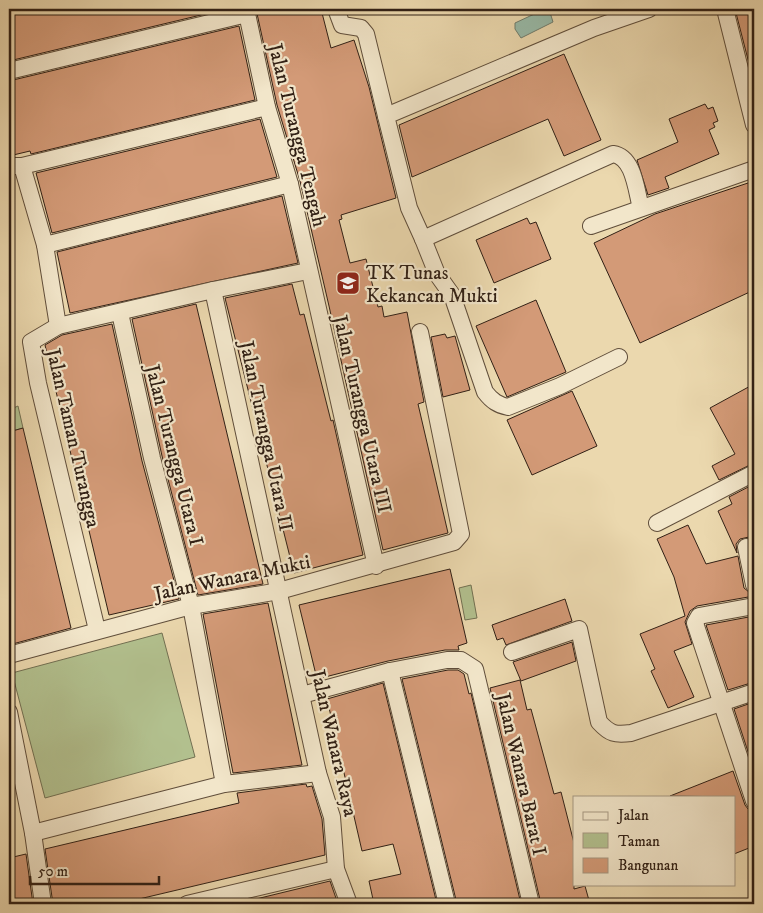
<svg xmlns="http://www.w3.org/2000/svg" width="763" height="913" viewBox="0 0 763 913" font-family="'IM FELL DW Pica',serif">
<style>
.green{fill:#b2c08e;stroke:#727052}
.water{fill:#98baa8;stroke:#6f7c6d}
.building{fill:#d39a77;stroke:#312015}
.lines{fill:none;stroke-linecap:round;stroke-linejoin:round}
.minor-casing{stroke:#604e3b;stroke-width:18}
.minor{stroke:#f2e6ca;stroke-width:16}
.labels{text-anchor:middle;stroke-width:4.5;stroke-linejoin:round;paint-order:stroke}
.street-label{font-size:20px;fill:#312015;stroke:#f2e6ca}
.poi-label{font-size:20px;fill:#312015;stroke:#f2e6ca;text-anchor:start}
</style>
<rect width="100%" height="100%" fill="#ebd8ae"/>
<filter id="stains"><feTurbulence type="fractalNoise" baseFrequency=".004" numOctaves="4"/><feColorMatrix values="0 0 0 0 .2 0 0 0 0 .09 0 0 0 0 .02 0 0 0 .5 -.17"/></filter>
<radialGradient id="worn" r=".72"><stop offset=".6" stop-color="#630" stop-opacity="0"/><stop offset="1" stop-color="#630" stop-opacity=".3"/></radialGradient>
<g class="green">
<polygon points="18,406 23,428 9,432 9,410"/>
<polygon points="471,585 477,618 465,620 459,588"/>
<polygon points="162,633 195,757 45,798 12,673"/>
</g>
<polygon class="water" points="545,9 549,9 553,22 521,38 515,29 515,23"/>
<g class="building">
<polygon points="9,9 226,9 9,61"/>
<polygon points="256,9 321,9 331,48 354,40 369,87 396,198 341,215 342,219 339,220 350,263 366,259 378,307 382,306 384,317 407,312 424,402 418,404 448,533 383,550 329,306 300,181 277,105"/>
<polygon points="735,9 754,9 754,79 753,79"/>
<polygon points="239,26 255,100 31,154 30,151 9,156 9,81"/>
<polygon points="564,54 601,140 564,156 548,119 412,177 399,125"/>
<polygon points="705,104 708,109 713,107 718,121 713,123 715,127 709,130 719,154 665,177 669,188 648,195 637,160 678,142 669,119"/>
<polygon points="260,119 277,177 52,233 36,173"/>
<polygon points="754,181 754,290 640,343 594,243 655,214"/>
<polygon points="282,196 298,263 70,313 57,252"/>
<polygon points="527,218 530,224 536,222 551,259 494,283 476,240"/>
<polygon points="292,284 300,315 304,314 331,421 333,420 363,555 294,573 225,298"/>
<polygon points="536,300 566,372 507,397 476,326"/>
<polygon points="196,304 263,584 198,595 162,456 132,319"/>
<polygon points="112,324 142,461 179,599 109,615 45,345 62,335"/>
<polygon points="445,334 447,338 455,336 470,390 443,397 431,337"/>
<polygon points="754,384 754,463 719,480 712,466 735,454 710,408"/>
<polygon points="572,391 597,446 532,475 507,420"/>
<polygon points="23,428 71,628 9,645 9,432"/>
<polygon points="754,484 754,542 749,537 740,539 736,544 737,553 718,511 732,504 729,497"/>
<polygon points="688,525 706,564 738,556 744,588 754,596 697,606 690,611 685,622 692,644 674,651 694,697 668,708 651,671 655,669 640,634 685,616 674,577 657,539"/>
<polygon points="450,569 467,643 458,646 459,650 445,650 388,661 317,679 299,605"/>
<polygon points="565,599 572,621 506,645 503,638 497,640 492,625"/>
<polygon points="268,603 302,765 233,773 203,614"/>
<polygon points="754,616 754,682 728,690 706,625"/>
<polygon points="572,642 576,661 521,681 513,662"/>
<polygon points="448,670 458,670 464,674 469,694 471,693 521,904 457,904 402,679"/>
<polygon points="520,680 527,710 531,709 554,794 561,792 574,843 574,889 585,886 590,904 541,904 490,688"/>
<polygon points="383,683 437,904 374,904 369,881 401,874 393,844 362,851 327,699"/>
<polygon points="754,702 754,770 734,709"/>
<polygon points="733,771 745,805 748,809 754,811 754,846 734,854 734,797 670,796"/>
<polygon points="306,784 307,787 312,786 322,819 325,855 118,904 53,904 45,849 239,803 237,793"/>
<polygon points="26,854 33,904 9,904 9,858"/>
<polygon points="330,881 338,904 257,904 256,899"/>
</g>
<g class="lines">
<g class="minor-casing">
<g id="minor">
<polyline points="246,9 267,107 290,184 376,566"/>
<polyline points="336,9 342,25 361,28 366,34 386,116"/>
<polyline points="725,9 754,125"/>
<polyline points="9,71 247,14"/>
<polyline points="9,166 22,166 45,245 58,326"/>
<polyline points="22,166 267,107"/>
<path d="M641,208c-5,-18 -7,-51 -28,-54l-190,85 -14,-31 -23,-92 208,-88 55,-19"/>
<polyline points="591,226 754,169"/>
<path d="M423,239l14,35 15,21 33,97c7,9 13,13 23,15l52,-21 59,-29"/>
<polyline points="45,245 290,184"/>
<polyline points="213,290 318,773 332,817 336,869 349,904"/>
<polyline points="120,313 152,458 191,606 224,784"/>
<polyline points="657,523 754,473"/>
<polyline points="746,547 754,585"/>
<polyline points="754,606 699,616 695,623 754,801"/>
<polyline points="97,630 38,383 31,342 58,326 213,290 308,271"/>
<path d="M512,652l67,-23 20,93c11,12 16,13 32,11l123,-41"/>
<polyline points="9,655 191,606 279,591 454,542 461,534 420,332"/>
<polyline points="390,671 447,904"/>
<polyline points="302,695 390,671 447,660 461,660 475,669 531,904"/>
<polyline points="9,712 33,833 43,904"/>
<polyline points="33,833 224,784 318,773"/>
<polyline points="187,904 336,869"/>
</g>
</g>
<use href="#minor" class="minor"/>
</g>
<defs>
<g id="school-square" transform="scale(1.25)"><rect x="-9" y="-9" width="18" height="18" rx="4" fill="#8f2418" stroke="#f2e6ca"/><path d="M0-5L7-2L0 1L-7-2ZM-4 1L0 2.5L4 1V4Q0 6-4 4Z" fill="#fff"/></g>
</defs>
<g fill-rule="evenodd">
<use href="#school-square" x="348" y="283"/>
</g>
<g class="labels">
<g class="street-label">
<text transform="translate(298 135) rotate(76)" y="7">Jalan Turangga Tengah</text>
<text transform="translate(363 414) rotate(77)" y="7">Jalan Turangga Utara III</text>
<text transform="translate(267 436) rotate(78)" y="7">Jalan Turangga Utara II</text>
<text transform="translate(74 438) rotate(77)" y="7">Jalan Taman Turangga</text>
<text transform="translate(175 455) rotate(76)" y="7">Jalan Turangga Utara I</text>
<text transform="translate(232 577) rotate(-12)" y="7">Jalan Wanara Mukti</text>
<text transform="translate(335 743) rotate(77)" y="7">Jalan Wanara Raya</text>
<text transform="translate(522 774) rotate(77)" y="7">Jalan Wanara Barat I</text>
</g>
<g class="poi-label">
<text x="366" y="279">TK Tunas<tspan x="366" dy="23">Kekancan Mukti</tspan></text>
</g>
</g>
<rect width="763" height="913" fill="none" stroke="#ebd8ae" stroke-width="30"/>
<rect x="10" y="10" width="743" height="893" fill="none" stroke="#312015" stroke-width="2.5"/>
<rect x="15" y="15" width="733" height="883" fill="none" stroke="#312015"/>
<rect x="573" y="796" width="162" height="90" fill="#f2e6ca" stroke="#a59782"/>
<rect x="583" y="812" width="25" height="8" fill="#f2e6ca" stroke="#a59782"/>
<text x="618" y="820" font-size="15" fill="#312015">Jalan</text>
<rect x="583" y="833" width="25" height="15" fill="#b2c08e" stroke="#a59782"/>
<text x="618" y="846" font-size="15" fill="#312015">Taman</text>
<rect x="583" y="858" width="25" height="15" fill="#d39a77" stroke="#a59782"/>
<text x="618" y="870" font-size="15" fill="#312015">Bangunan</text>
<path d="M30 876v8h129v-8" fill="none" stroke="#312015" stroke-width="2.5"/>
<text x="38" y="876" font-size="15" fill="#312015" stroke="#f2e6ca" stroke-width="4" paint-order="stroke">50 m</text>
<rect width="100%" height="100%" filter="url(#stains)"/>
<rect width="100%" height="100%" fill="url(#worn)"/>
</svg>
